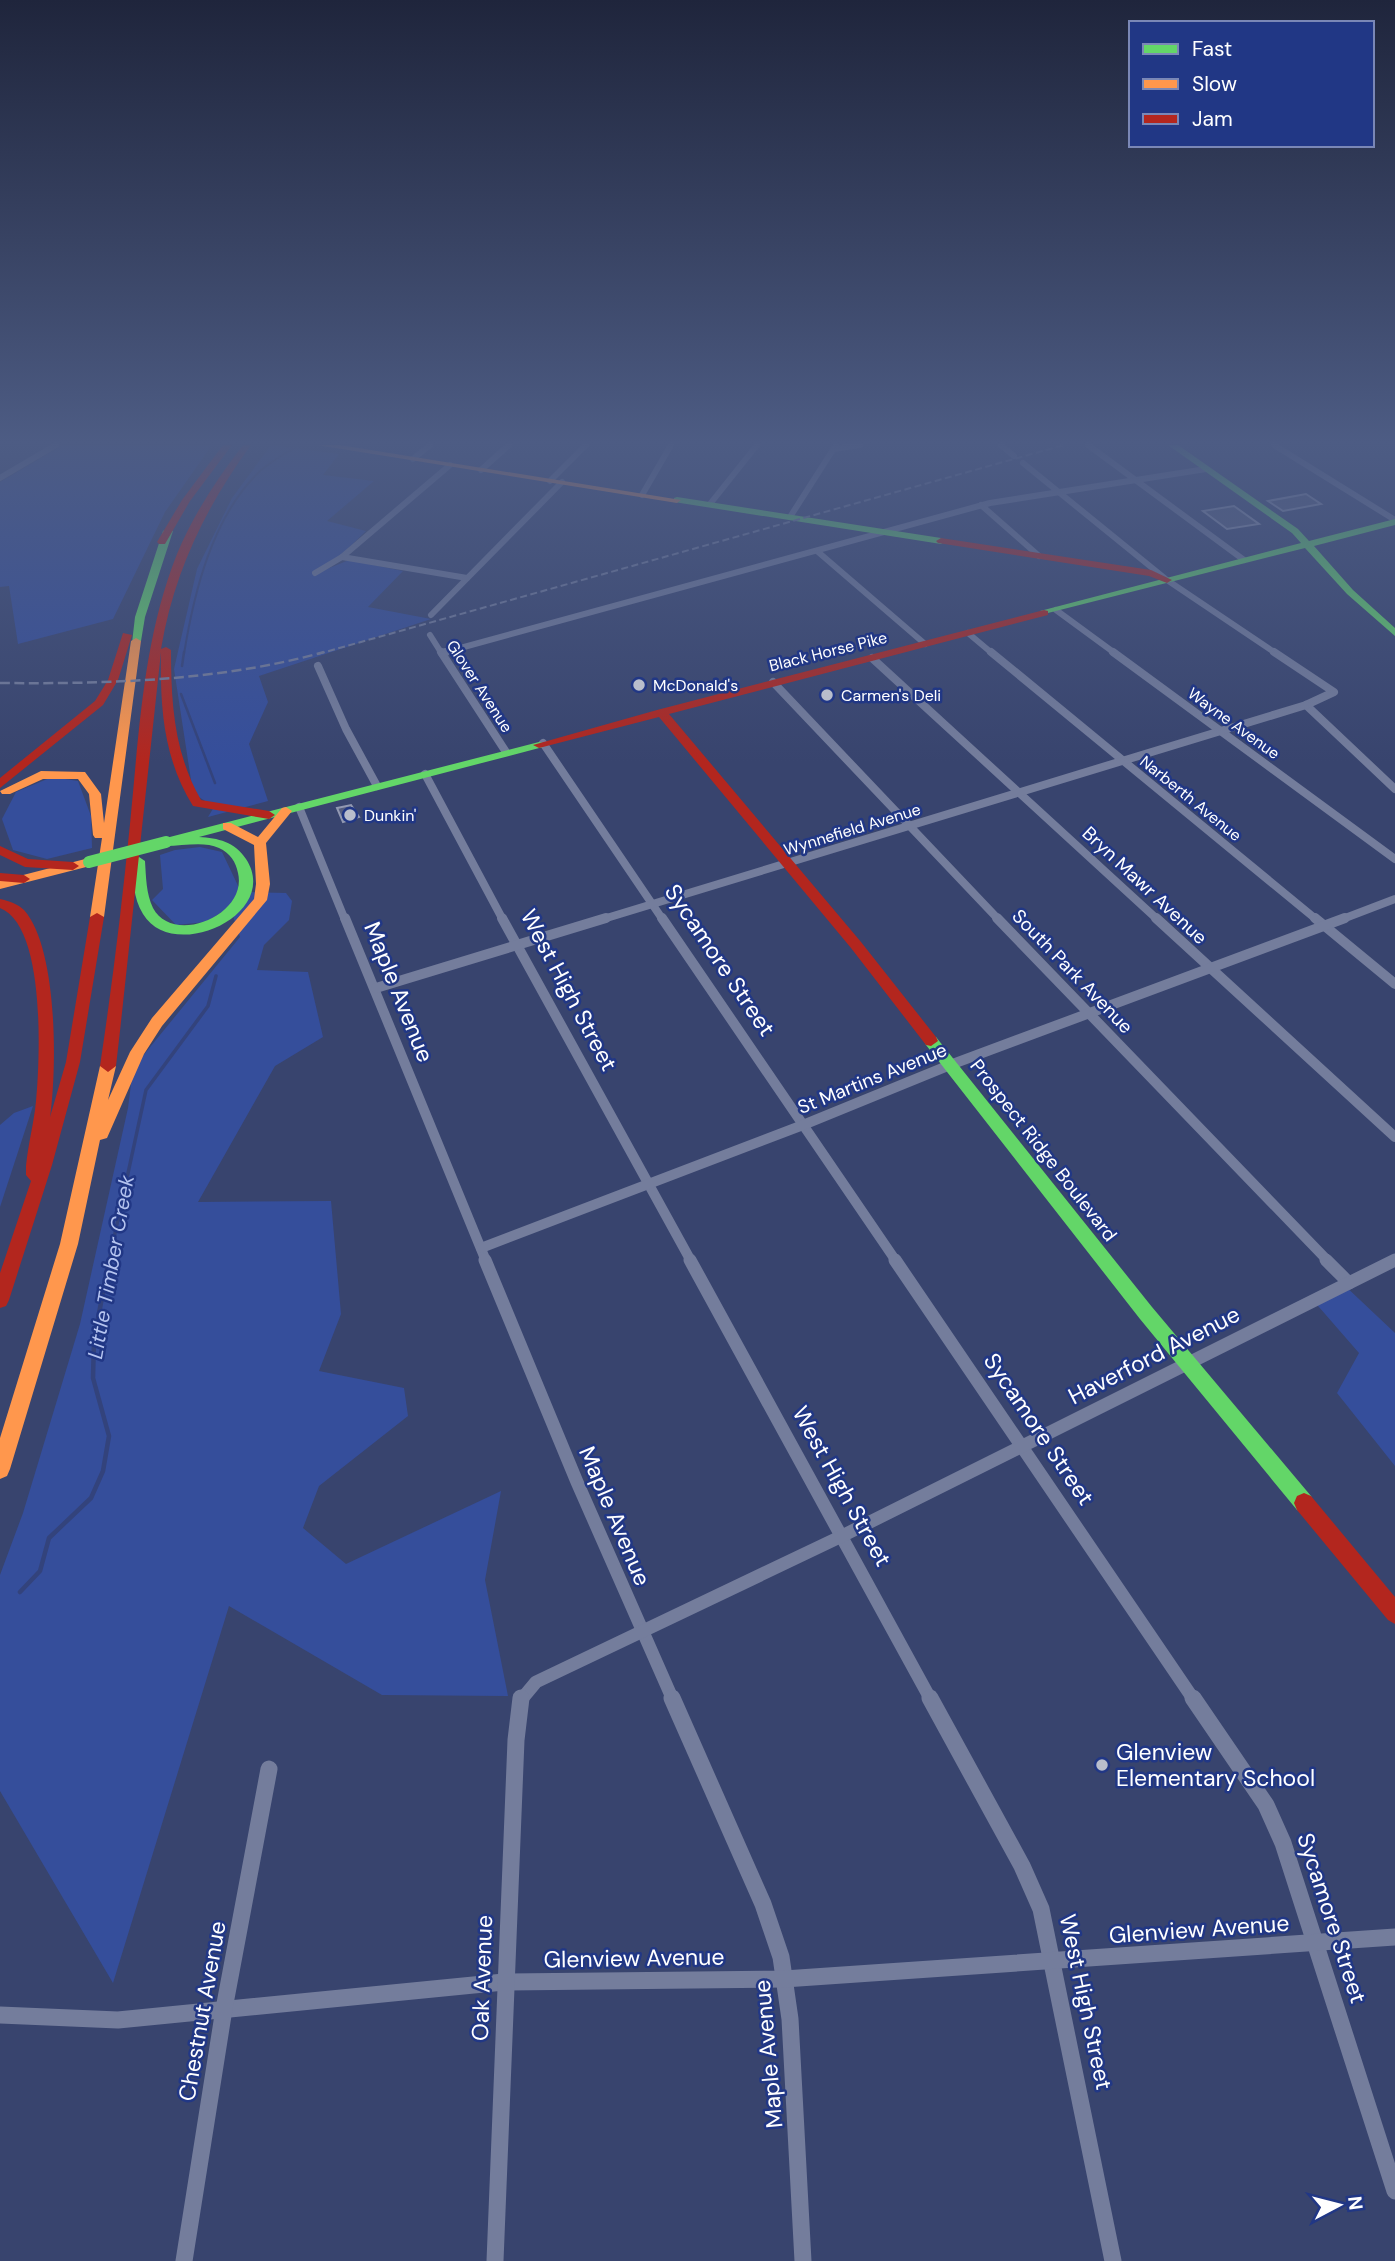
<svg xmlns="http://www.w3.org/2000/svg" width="1395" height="2261" viewBox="0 0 1395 2261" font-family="'DM Sans',sans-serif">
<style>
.green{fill:#354e9b}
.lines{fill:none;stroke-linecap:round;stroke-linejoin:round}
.stream-far3{stroke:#33437c;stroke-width:2}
.stream-far2{stroke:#33437c;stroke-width:2.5}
.stream-far1{stroke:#33437c;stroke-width:3.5}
.stream{stroke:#33437c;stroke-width:4.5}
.building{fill:#545d7f;stroke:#9299b2;stroke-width:2}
.street-far4{stroke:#747d9c;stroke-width:6}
.street-far3{stroke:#747d9c;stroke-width:8}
.street-far2{stroke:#747d9c;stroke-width:10}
.street-far1{stroke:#747d9c;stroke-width:13}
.street{stroke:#747d9c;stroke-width:17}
.fast{fill:#63d668;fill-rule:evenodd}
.slow{fill:#ff974d;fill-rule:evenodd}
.jam{fill:#b3261e;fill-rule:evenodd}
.rail-far1{stroke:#747d9c;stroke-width:2;stroke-dasharray:7 3.5;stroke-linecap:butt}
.rail{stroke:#747d9c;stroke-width:2.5;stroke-dasharray:10 4.5;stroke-linecap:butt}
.fast-bridge{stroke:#63d668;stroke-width:12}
.poi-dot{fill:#b9becc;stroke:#213785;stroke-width:2.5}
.labels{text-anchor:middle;stroke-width:5;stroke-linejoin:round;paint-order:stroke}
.far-street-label{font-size:16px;fill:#fff;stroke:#213785}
.far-poi-label{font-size:16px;fill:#fff;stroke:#213785;text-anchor:start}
.street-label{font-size:19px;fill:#fff;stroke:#213785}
.water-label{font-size:21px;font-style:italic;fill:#b5c4f0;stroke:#213785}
.near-street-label{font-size:23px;fill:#fff;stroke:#213785}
.near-poi-label{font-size:23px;fill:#fff;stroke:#213785;text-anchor:start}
</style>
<rect width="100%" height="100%" fill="#38446e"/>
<g class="green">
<polygon points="63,445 212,445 165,512 113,619 18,644 9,586 0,587 0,482"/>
<polygon points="271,445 339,454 323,475 374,481 327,521 366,531 327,569 349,560 403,571 368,607 431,619 259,676 268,702 249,744 268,801 208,817 214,807 193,793 174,669 197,569 232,498"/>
<polygon points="52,777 78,781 91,816 92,848 47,859 13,850 2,819 16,792"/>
<polygon points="200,847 222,852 241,892 286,893 292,901 289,920 264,945 257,970 308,972 323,1037 275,1066 198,1202 331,1201 341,1314 319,1371 404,1388 408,1416 319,1486 303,1528 346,1564 501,1491 485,1580 508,1696 382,1695 229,1606 113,1983 0,1791 0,1575 23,1513 80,1324 128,1108 133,1068 240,937 230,907 206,922 176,925 152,900 163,889 160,855 175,850"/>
<polygon points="33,1106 0,1207 0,1125 14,1113"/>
<polygon points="1342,1283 1395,1333 1395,1466 1337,1393 1359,1353 1312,1299"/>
</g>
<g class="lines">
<path class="stream-far3" d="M184,654c10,-62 28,-135 73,-180 12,-12 27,-20 41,-28"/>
<g class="stream-far2">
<polyline points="182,666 184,652"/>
<polyline points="181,694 215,783"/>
</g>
<polyline class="stream-far1" points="109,1261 146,1090 208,1006 216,976"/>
<polyline class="stream" points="20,1592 40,1571 49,1538 91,1498 103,1471 109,1436 93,1378 94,1340 109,1260"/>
</g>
<g class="building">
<polygon points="1306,494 1321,504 1283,511 1268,501"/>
<polygon points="1234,506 1259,524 1227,529 1203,511"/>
<polygon points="351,805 359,817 343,822 337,808"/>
</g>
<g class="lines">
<g class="street-far4">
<polyline points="1001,445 1014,456"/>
<polyline points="1088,445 1244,560"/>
<polyline points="1274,445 1395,520"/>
<polyline points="833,449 860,445"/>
<polyline points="413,459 430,445"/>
<polyline points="1023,463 1167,580 1277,654"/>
<polyline points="481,470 509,445"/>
<polyline points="0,478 56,445"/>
<polyline points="550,481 586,445"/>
<polyline points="642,495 671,445"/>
<polyline points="710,504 757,445"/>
<polyline points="981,505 1039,556"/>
<polyline points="790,517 836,445"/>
<polyline points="817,551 925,644"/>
<polyline points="342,557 467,578"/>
<polyline points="315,573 342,557 450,465"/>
<polyline points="1056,610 1116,654"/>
<polyline points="431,615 562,482"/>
<polyline points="968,633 993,654"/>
<polyline points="430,635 442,654"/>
<polyline points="442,653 990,503 1206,469"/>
</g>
<g class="street-far3">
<polyline points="441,652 506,752"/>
<polyline points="991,652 1317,920"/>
<polyline points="1113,652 1395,859"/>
<polyline points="442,653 446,652"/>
<polyline points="872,658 1158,920"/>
<polyline points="318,666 346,729 377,786"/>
<polyline points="773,682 999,920"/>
<polyline points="1306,705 1395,789"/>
<polyline points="543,743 663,920"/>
<polyline points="425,774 503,920"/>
<polyline points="299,807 345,920"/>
<polyline points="600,920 1306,705 1334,692 1274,652"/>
<polyline points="1340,920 1395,899"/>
</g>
<g class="street-far2">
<polyline points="345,918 486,1261"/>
<polyline points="502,918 691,1261"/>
<polyline points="662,918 896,1261"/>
<polyline points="997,918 1328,1261"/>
<polyline points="1156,918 1395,1137"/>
<polyline points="1315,918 1395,984"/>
<polyline points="376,988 606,918"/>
<polyline points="481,1248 803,1125 950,1065 1345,918"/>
<polyline points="1392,1261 1395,1260"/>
</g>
<g class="street-far1">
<polyline points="485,1260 577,1482 673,1700"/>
<polyline points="690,1260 931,1700"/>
<polyline points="895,1260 1194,1700"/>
<polyline points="1326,1260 1349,1283"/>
<polyline points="521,1700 536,1682 842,1536 1395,1260"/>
</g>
<g class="street">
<polyline points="672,1698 763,1904 781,1957 790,2019 803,2261"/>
<polyline points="930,1698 1022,1866 1041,1909 1113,2261"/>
<polyline points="1193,1698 1266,1805 1283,1843 1395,2191"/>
<polyline points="0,2015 118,2020 504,1982 784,1979 1395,1937"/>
<polyline points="184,2261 224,2009 269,1769"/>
<polyline points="495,2261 516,1740 521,1698"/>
</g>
<g class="fast">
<polygon points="1168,445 1178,445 1298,529 1309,541 1395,519 1395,525 1314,546 1353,590 1395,628 1395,636 1347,594 1305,548 1040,615 1040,611 1301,543 1292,533"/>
<polygon points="677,497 941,538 946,541 941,544 674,502 674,498"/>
<polygon points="168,528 173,531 145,617 141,641 132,643 135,617 163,531"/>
<path d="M539,742l4,1v4l-344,90c19,1 36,5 47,22 36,55 -73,105 -103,55 -10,-16 -10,-35 -10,-53l6,-4 6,4c1,15 1,33 8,47 20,38 95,7 85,-35 -2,-11 -8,-20 -19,-25 -15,-7 -36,-2 -53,-2l-4,-1v-6z"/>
<polygon points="931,1036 936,1037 1152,1307 1311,1496 1314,1503 1311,1510 1304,1513 1297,1510 1140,1319 926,1045 924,1041"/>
</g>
<g class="slow">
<polygon points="317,445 340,445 681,500 677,503"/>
<polygon points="136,638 141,641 104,917 97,921 90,917 102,838 95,838 93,835 89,794 78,779 43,779 10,794 2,794 0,791 41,771 85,772 101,794 104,823 131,641"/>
<polygon points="286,807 292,811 266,843 270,884 267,900 162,1026 144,1054 107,1138 100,1140 78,1244 10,1469 7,1476 0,1479 0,1438 60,1244 100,1066 108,1060 116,1066 108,1100 130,1052 152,1018 254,899 256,884 254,845 223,829 223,823 231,823 258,837 282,808"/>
<polygon points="89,858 94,859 94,865 0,889 0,881"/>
</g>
<g class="jam">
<polygon points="223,445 232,445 190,501 165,544 159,544 157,542 182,500"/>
<path d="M243,445h8c-46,63 -77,127 -90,204l5,-2 5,3c0,53 3,103 30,150l68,11 6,4 -6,4 -76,-13c-30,-48 -33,-100 -32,-154l-41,379 -4,35 -8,6 -8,-6c12,-80 22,-161 30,-242 9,-90 13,-185 47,-270 16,-39 40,-75 66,-109z"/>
<polygon points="941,538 1151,570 1172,580 1167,583 1149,576 938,543 936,541"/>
<polygon points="1044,610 1048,611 1048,615 669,714 861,942 936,1037 938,1041 931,1046 926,1045 851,948 659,717 539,748 533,745 657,710"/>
<polygon points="123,633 132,635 118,680 103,705 0,788 0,778 95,701 108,680"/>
<polygon points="0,846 28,859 73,862 79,866 73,870 25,867 0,855"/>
<polygon points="0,873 24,875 30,879 24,883 0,881"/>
<path d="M0,899c9,2 18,5 24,11 34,38 33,159 26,207l16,-55 24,-145 7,-4 7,4 -24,145 -28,103 -43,135 -3,6 -6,2v-35l31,-92 -5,-6v-9c2,-22 8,-43 10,-65 4,-42 10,-175 -36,-193z"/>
<polygon points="1304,1493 1311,1496 1395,1597 1395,1624 1388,1620 1297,1510 1294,1503 1297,1496"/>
</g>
<polyline class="rail-far1" points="318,654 1064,445"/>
<path class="rail" d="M0,683c107,1 221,-2 324,-31"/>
<polyline class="fast-bridge" points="89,862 166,842"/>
</g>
<linearGradient id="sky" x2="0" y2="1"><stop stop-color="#1f253c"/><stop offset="0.58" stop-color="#4d5c84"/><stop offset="1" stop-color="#4d5c84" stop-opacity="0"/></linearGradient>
<rect width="1395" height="762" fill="url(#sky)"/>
<g class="poi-dot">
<circle cx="639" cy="685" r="7"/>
<circle cx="827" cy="695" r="7"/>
<circle cx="350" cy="815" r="7"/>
<circle cx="1102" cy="1765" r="7"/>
</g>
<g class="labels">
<g class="far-street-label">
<text transform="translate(828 651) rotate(-14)" y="6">Black Horse Pike</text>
<text transform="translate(480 686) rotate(57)" y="6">Glover Avenue</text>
<text transform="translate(1234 723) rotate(36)" y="6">Wayne Avenue</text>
<text transform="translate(1191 798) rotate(39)" y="6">Narberth Avenue</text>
<text transform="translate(852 829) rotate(-17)" y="6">Wynnefield Avenue</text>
</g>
<g class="far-poi-label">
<text x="653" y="691">McDonald's</text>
<text x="841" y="701">Carmen's Deli</text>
<text x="364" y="821">Dunkin'</text>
</g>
<g class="street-label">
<text transform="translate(1145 885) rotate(43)" y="7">Bryn Mawr Avenue</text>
<text transform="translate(1073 971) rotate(46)" y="7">South Park Avenue</text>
<text transform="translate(872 1078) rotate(-22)" y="7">St Martins Avenue</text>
<text transform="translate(1044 1150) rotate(52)" y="7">Prospect Ridge Boulevard</text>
</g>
<g class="water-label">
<text transform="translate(111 1267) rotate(-80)" y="7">Little Timber Creek</text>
</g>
<g class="near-street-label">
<text transform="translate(720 960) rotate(56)" y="8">Sycamore Street</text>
<text transform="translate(569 990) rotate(62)" y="8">West High Street</text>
<text transform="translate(399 992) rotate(68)" y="8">Maple Avenue</text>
<text transform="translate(1154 1355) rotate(-27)" y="8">Haverford Avenue</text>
<text transform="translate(1039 1429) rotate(56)" y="8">Sycamore Street</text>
<text transform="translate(842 1486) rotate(61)" y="8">West High Street</text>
<text transform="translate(615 1516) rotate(67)" y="8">Maple Avenue</text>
<text transform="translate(1332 1918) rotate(72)" y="8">Sycamore Street</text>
<text transform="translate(1199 1929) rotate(-4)" y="8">Glenview Avenue</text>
<text transform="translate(634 1958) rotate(-1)" y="8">Glenview Avenue</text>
<text transform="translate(482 1978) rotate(-88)" y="8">Oak Avenue</text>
<text transform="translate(1086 2002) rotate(78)" y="8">West High Street</text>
<text transform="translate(202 2011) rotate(-80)" y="8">Chestnut Avenue</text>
<text transform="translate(768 2054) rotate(-95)" y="8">Maple Avenue</text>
</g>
<g class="near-poi-label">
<text x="1116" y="1760">Glenview<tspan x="1116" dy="26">Elementary School</tspan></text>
</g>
</g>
<rect x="1129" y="21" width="245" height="126" fill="#213785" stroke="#7a87b6" stroke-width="2"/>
<rect x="1143" y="44" width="35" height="10" fill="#63d668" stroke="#7a87b6" stroke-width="2"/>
<text x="1192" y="56" font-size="21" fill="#ffffff">Fast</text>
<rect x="1143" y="79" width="35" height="10" fill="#ff974d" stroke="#7a87b6" stroke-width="2"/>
<text x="1192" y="91" font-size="21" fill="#ffffff">Slow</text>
<rect x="1143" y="114" width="35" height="10" fill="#b3261e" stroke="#7a87b6" stroke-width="2"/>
<text x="1192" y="126" font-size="21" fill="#ffffff">Jam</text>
<g transform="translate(1339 2205) rotate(83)" stroke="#213785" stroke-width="5" paint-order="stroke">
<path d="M0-5L12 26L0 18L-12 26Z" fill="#ffffff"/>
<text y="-10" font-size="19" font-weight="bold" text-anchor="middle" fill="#ffffff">N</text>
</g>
</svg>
